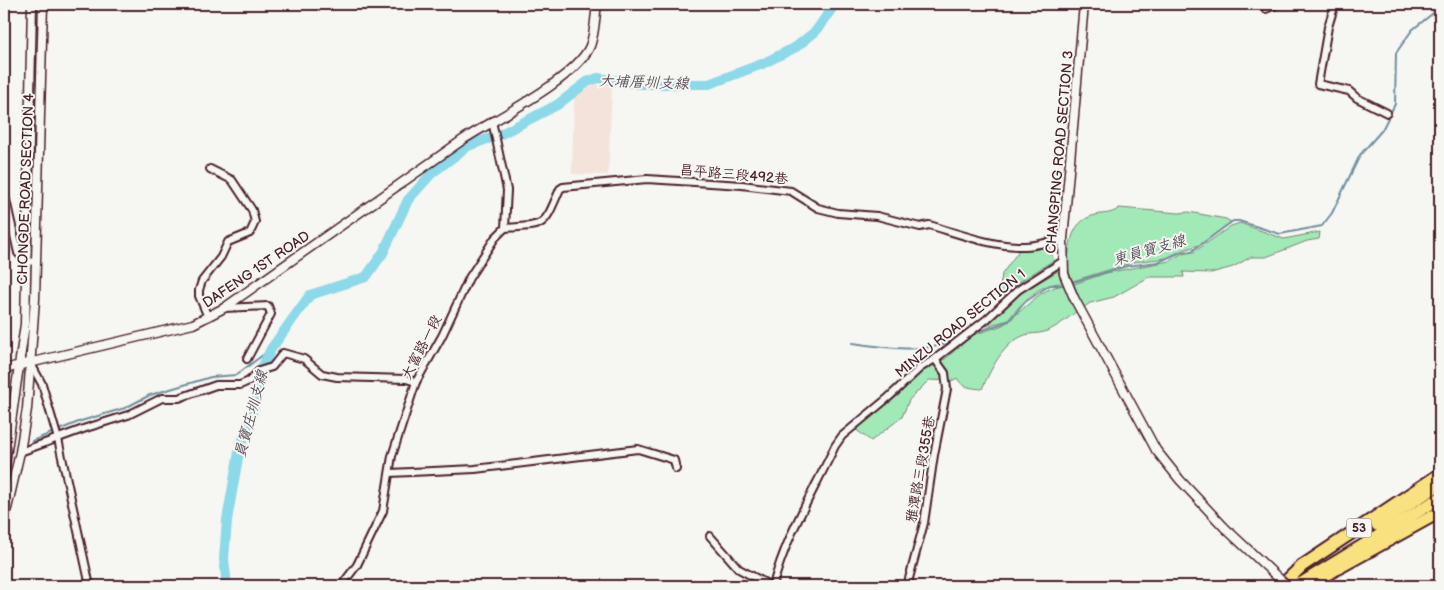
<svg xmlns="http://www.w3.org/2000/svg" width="1444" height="590" viewBox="0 0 1444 590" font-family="'Balsamiq Sans','LXGW WenKai TC',sans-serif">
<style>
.built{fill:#f4e3db}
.green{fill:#a1e9b7;stroke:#768471}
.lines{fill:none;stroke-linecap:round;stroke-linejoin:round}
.stream{stroke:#718f9d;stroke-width:2}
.river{stroke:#8bd9e9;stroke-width:10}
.minor-casing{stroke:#4a1f2b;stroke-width:10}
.tertiary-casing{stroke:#4a1f2b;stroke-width:11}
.motorway-casing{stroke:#4a1f2b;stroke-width:15}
.minor{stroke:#f6f6f2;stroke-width:6}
.tertiary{stroke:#f6f6f2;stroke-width:8}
.motorway{stroke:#fae180;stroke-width:11}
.tertiary-bridge-casing{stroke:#4a1f2b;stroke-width:11;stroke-linecap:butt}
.tertiary-bridge{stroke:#f6f6f2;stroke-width:8}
.labels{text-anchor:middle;stroke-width:4;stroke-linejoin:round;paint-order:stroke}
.shield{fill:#f6f6f2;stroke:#7e6067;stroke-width:1}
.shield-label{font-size:12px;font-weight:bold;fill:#4a1f2b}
.street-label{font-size:14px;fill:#4a1f2b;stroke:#f6f6f2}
.water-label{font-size:15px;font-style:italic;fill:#5a4e5a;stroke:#f6f6f2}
</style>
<rect width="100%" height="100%" fill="#f6f6f2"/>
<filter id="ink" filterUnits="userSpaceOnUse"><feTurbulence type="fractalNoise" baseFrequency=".02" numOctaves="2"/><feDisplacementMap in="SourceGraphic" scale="10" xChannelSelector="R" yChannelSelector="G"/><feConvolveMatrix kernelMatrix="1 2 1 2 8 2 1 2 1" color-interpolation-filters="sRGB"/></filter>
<g filter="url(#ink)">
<polygon class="built" points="596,84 612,86 608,175 572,174 574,98 583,90"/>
<g class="green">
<path d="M1119,208l60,5 10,-1 37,7 5,3 -29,22 -21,7 -14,7 -33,4 -61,19c-6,-10 -6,-18 -4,-30 3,-20 9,-34 32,-37 8,-1 12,-1 18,-6z"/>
<polygon points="1240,223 1284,239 1320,232 1319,239 1307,241 1266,257 1251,257 1233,267 1211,273 1183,272 1184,277 1149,277 1114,297 1090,303 1083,308 1074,284 1106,273 1169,261 1181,254 1194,252 1231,226"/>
<polygon points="1049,247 1054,260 999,295 1002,274 1020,249"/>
<path d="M1058,271l4,12c-22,0 -40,19 -53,36 20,-12 29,-30 54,-34l14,26c-10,8 -21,17 -33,21 -6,2 -13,1 -19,3 -22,8 -34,34 -43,54 -10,-1 -20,-1 -25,-11l-5,3 -23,-1 -20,20 -7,17 -31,24 -16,-12 44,-34 16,-19 16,-12 14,-5 28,-24 30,-10 6,-5 -23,6 36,-34z"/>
</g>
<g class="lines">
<g class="stream">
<polyline points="1070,283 1127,266 1158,262 1181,252 1192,251 1233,221 1239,221 1280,234 1322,226 1332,213 1360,155 1382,130 1395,104 1396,53 1412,30 1437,10 1439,4"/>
<polyline points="974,333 1009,321 1025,302 1050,285 1065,285"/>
<path d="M852,343c33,4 71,11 101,-2"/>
<polyline points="32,441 81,421 125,408 150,395 211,377 236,375 271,349"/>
</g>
<g class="river">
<polyline points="501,134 557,105 587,82 598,78 640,84 709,84 762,64 796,47 816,31 835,4"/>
<polyline points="227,586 224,559 227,520 239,452 254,407 260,371 271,349 310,295 366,277 383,253 408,200 432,173 468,146 490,138"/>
</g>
<g class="minor-casing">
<g id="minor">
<polyline points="1335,4 1328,27 1318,84 1349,91 1357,98 1387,113"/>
<polyline points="1266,9 1278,4"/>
<polyline points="4,191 18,253 25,261 36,262"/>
<path d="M505,228c42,-3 38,0 55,-39l3,-2 84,-8 95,6 49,6 27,17 20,5 39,3 43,11 9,-2c31,9 64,22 96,21 12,0 26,-5 38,-7"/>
<polyline points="224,308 268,306 271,314 247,359"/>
<polyline points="208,317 199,296 199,290 202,281 221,257 228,242 250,233 255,222 252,210 232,180 210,169"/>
<polyline points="30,362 42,384 58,439 90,586"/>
<polyline points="20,452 86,428 128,415 162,398 179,398 216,385 240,385 249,381 259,371 272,367 283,353 304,359 322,374 337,377 406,379 416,382"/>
<polyline points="390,473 475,469 638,449 674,460 676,469"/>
<polyline points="710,536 739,569 771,586"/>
<polyline points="341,586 357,565 383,511 392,456 416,382 442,336 469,278 495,238 505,228 507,190 492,121"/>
<path d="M773,586c12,-49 41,-95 62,-140l7,-10 47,-39 31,-29 15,-9 52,-40 31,-29 45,-29"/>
<polyline points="907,586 924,523 934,455 947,389 945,373 935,359"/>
</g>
</g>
<g class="tertiary-casing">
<g id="tertiary">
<polyline points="1084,4 1063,239 1064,274 1074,298 1156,450 1180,480 1225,528"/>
<path d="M4,369l189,-45 31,-16 240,-169c31,-20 112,-60 126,-93 5,-13 5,-29 7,-42"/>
<polyline points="4,471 25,324 32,4"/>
<polyline points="4,522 20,452 27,409 35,299 43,4"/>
</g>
</g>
<g class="motorway-casing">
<g id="motorway">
<polyline points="1377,525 1440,484"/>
<polyline points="1324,576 1440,512"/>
<polyline points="1281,586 1302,566 1440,474"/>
<polyline points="1297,586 1440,498"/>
</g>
</g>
<use href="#minor" class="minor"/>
<use href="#tertiary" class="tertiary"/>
<use href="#motorway" class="motorway"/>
<g class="tertiary-bridge-casing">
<polyline id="tertiary-bridge" points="1225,528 1287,586"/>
</g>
<use href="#tertiary-bridge" class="tertiary-bridge"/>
</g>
</g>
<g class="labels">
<rect class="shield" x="1346.5" y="518.5" width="25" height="19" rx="4"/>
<g class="shield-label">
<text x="1359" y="532">53</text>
</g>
<g class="street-label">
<text transform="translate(1059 152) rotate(-85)" y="5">CHANGPING ROAD SECTION 3</text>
<text transform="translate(734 174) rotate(5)" y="5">昌平路三段492巷</text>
<text transform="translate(25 189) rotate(-88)" y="5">CHONGDE ROAD SECTION 4</text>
<text transform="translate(256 269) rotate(-34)" y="5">DAFENG 1ST ROAD</text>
<text transform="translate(960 323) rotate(-39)" y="5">MINZU ROAD SECTION 1</text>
<text transform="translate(421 347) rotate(-63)" y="5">大富路一段</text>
<text transform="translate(920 469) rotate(-80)" y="5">雅潭路三段355巷</text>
</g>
<g class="water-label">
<text transform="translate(644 82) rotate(2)" y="5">大埔厝圳支線</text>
<text transform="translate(1149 250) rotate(-16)" y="5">東員寶支線</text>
<text transform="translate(251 414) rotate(-75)" y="5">員寶庄圳支線</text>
</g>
</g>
<rect width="1444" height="590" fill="none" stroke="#f6f6f2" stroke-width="20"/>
<rect x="10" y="10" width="1424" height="570" fill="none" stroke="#4a1f2b" stroke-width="2" filter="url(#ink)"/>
</svg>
